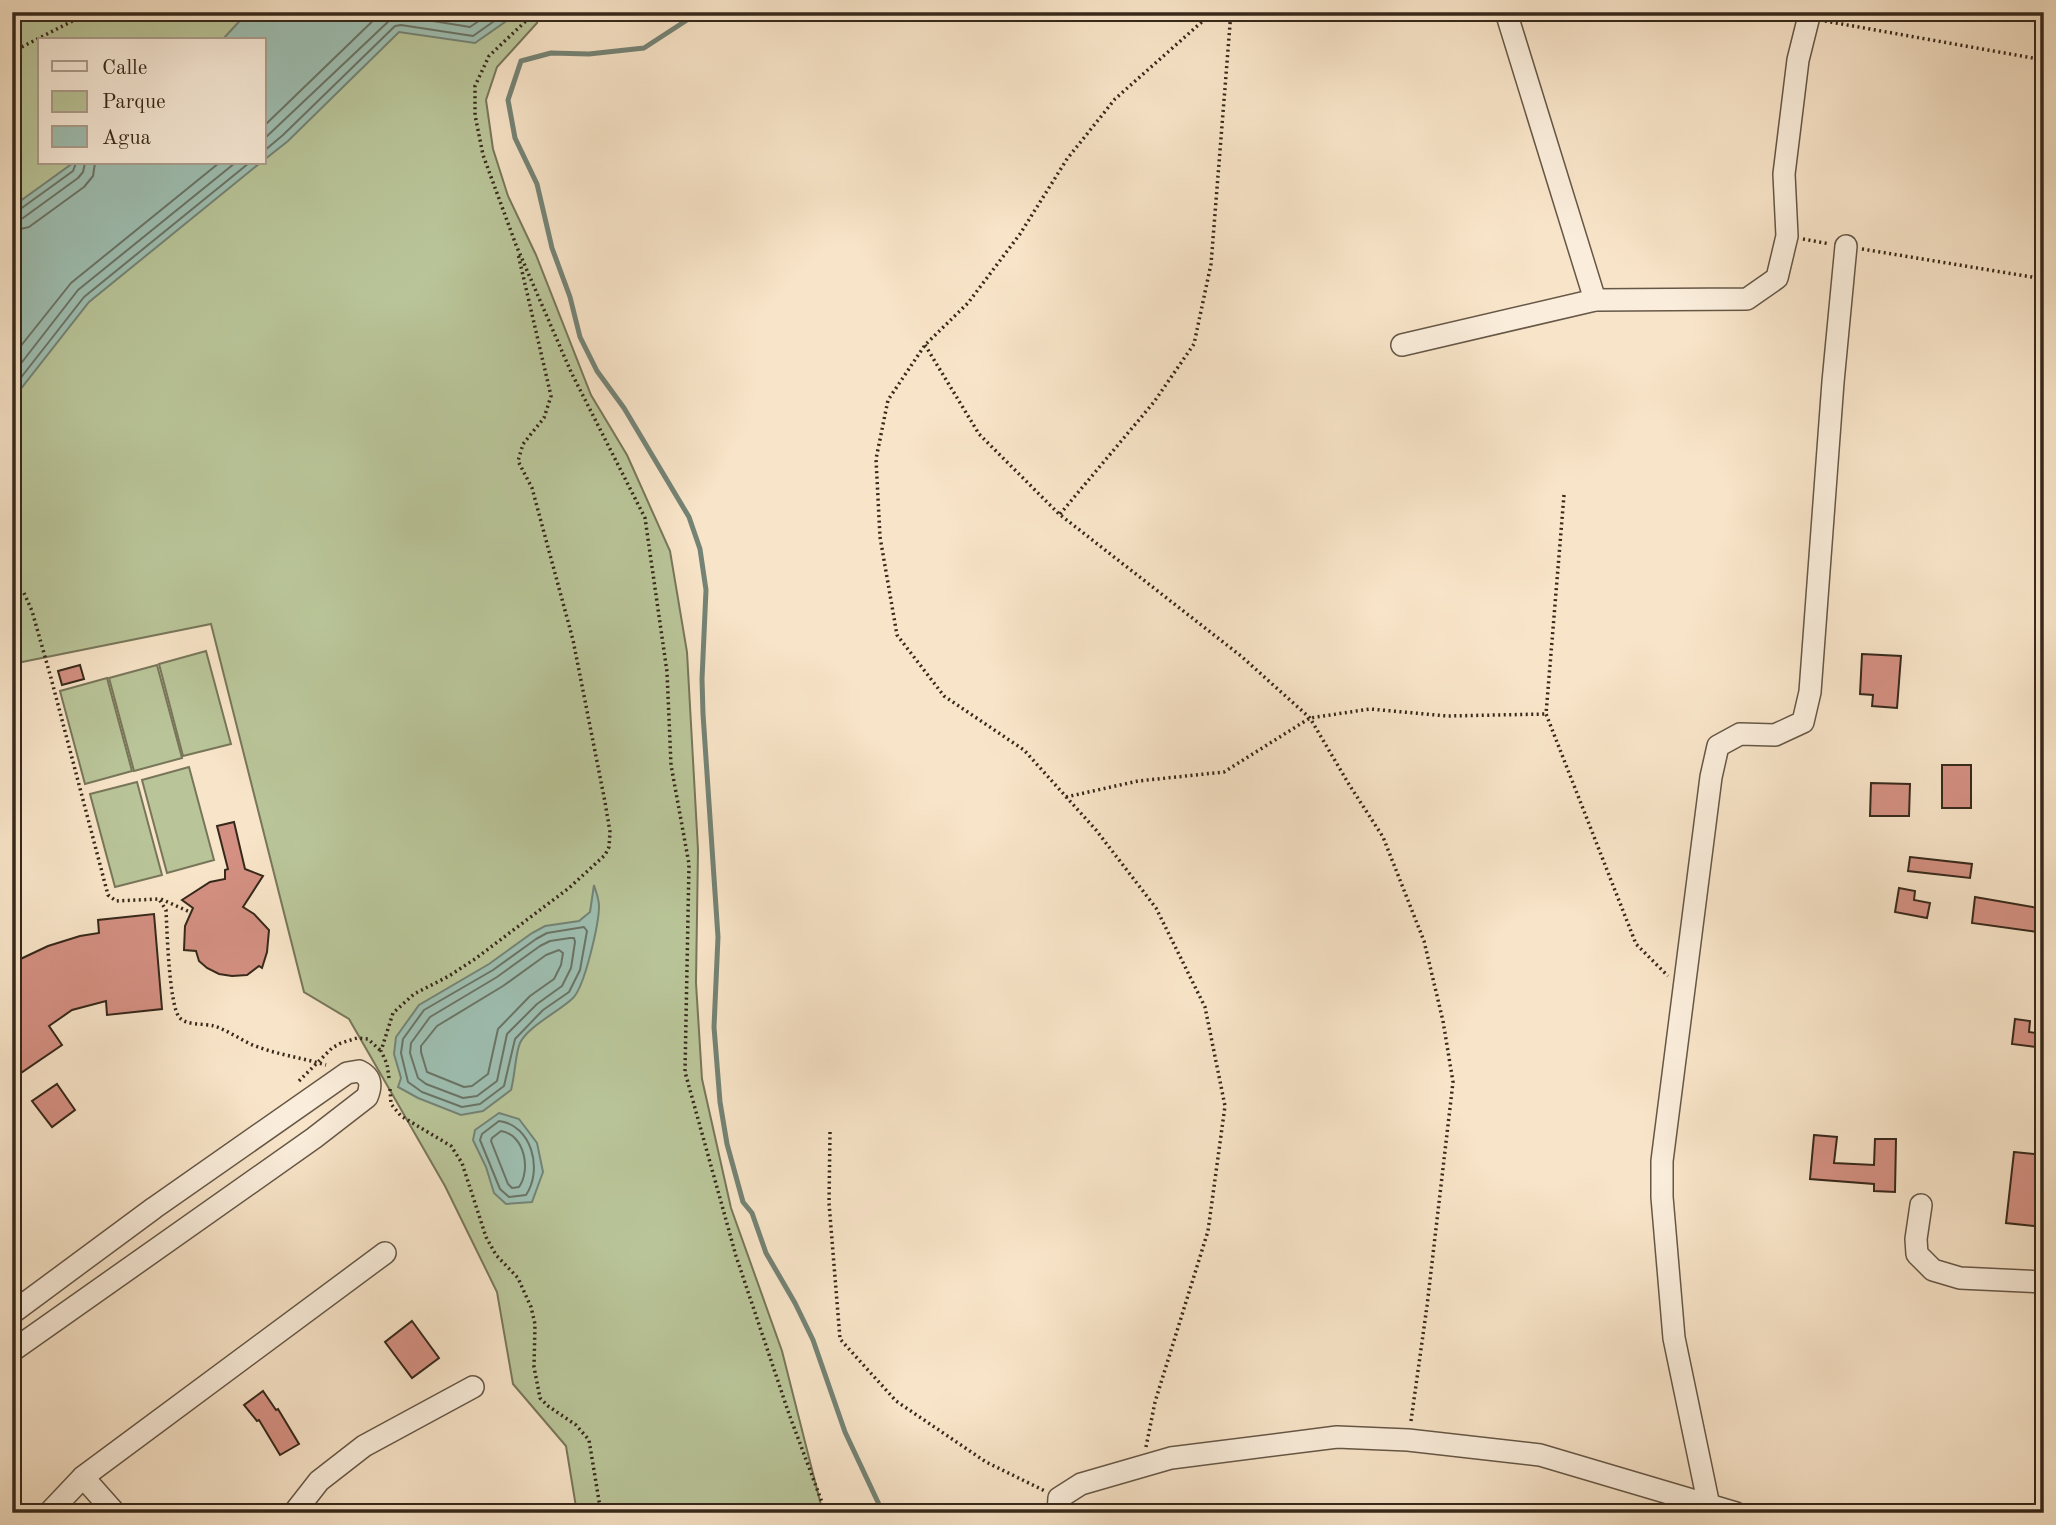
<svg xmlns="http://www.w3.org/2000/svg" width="2056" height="1525" viewBox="0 0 2056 1525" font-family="'Old Standard TT',serif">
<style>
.green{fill:#b9c599;stroke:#78765a;stroke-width:2;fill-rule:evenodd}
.water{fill:#9ebfb2;stroke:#748375;stroke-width:2}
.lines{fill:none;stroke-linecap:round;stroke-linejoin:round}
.shore{stroke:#6a7466;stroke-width:2}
.stream{stroke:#748375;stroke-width:5}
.building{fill:#d49082;stroke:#36281a;stroke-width:2}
.minor-casing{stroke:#665746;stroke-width:24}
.path{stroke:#36281a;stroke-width:3.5;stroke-dasharray:2 3.5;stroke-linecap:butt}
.minor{stroke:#faeddb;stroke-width:21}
</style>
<rect width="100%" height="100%" fill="#f8e4c8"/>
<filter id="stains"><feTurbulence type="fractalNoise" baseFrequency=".00286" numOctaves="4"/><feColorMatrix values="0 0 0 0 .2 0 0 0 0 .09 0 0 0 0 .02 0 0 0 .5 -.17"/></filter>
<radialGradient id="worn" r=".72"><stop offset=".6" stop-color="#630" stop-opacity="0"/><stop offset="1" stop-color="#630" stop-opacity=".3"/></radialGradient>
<g class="green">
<path d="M12,12h528l-3,11 -40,44 -11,33 7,49 15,47 28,59 55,140 36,60 43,96 17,101 11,198 -2,133 6,96 29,129 51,143 41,162h-246l-11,-67 -53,-62 -16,-92 -52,-106 -96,-167 -45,-27 -93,-368 -199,40zM40,40h224v123h-224z"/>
<polygon points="206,651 231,744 183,756 159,664"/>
<polygon points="157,665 182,758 134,771 109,678"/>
<polygon points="107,678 132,771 85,784 60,691"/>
<polygon points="189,767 214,860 167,873 142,780"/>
<polygon points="137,782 162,875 115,887 90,794"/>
</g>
<g class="water">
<polygon points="248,12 514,12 512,17 475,43 399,32 288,141 264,160 264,40 222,40"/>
<polygon points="73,163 260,163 89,302 12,400 12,207"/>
<path d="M594,885c2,7 5,14 5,21 0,17 -14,80 -26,92 -13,13 -45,28 -53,45 -5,12 -5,33 -9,47l-28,21 -22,4 -43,-17 -20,-11 3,-9 -7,-24 2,-17 23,-32 70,-41 43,-31 13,-7 34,-5 11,-9z"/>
<polygon points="499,1113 519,1119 537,1143 543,1172 532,1202 506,1204 494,1193 486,1167 473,1140 475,1130"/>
</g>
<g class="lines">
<g class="shore">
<polyline points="264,126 382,12"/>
<polyline points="264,139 391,19 402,16 470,27 492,12"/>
<polyline points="264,151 283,135 395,26 401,25 473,36 507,12"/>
<polyline points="12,212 19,210 73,171 76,163"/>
<polyline points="12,220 23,218 78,178 83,172 85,163"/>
<polyline points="12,231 29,227 84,187 93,176 95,163"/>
<polyline points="12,357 71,283 219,163"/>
<polyline points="12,375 78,290 235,163"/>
<polyline points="12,389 84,297 249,163"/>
<polygon points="584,927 587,931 580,970 569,992 543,1010 515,1039 504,1086 480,1104 462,1107 422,1092 408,1082 401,1053 403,1039 424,1010 493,970 536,939 547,933"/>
<polygon points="570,938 574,938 575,942 571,968 562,986 537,1004 507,1034 497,1081 477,1096 463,1098 426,1084 418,1078 410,1053 411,1043 430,1017 497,977 540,946 550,941"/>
<polygon points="559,950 563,953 561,965 554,979 530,996 498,1029 488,1074 472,1086 464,1087 427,1072 421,1052 421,1046 437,1026 503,986 546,955"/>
<path d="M499,1121c33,4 44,49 27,74l-17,2 -9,-8 -20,-49 2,-6z"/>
<path d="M501,1131c24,4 30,39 18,56l-7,1 -4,-4 -17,-43 1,-3z"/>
</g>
<polyline class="stream" points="693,12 687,20 644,48 589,54 551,53 521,61 508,100 515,138 537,184 552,248 570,297 580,337 597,371 624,408 689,517 700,549 706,590 702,679 703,714 718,937 714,1027 720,1102 727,1144 743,1202 752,1213 766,1253 795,1303 813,1340 845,1432 883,1513"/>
</g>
<g class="building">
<polygon points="1862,654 1901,656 1897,708 1872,706 1873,695 1860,694"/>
<polygon points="80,665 84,679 62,685 58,671"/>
<rect x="1942" y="765" width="29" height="43"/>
<polygon points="1871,783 1910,784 1909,816 1870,816"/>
<polygon points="234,822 245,869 263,876 243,907 254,914 269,930 267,952 262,968 259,966 247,975 232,976 219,974 207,968 199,961 196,951 184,950 185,926 193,908 182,900 210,882 225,879 225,870 228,869 217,826"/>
<polygon points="1910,857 1972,864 1970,878 1908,871"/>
<polygon points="1899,888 1915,891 1914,900 1930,903 1927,918 1895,912"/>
<polygon points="1975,897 2044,909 2044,933 1972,923"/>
<polygon points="154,914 162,1009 107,1015 106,1001 72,1010 49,1026 62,1045 12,1079 12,963 48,946 80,936 99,933 98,920"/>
<polygon points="2015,1019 2030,1021 2029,1032 2044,1034 2044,1048 2012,1044"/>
<polygon points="57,1084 75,1110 52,1127 32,1101"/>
<polygon points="1814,1135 1837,1137 1834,1163 1874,1165 1875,1139 1896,1139 1895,1192 1874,1191 1874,1184 1810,1179"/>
<polygon points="2014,1152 2044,1155 2044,1227 2006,1223"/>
<polygon points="412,1321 439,1358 412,1378 385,1342"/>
<polygon points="263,1391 276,1410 278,1409 299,1444 280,1455 259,1420 257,1421 244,1405"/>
</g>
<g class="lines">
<g class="minor-casing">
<g id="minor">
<polyline points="1506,12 1595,300"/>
<polyline points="1402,345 1595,300 1747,299 1777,278 1787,236 1784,174 1798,60 1810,12"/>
<polyline points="1921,1205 1916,1239 1917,1254 1933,1270 1960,1278 2044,1282"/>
<path d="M12,1313l142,-105 193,-135 12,-2c12,6 13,14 8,26l-53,41 -302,213"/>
<polyline points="83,1477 115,1513"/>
<polyline points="1709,1506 1674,1338 1662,1197 1662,1161 1711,777 1718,746 1740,734 1775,735 1803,722 1810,692 1833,382 1846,246"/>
<polyline points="49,1513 83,1477 385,1253"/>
<polyline points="294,1513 319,1481 364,1446 473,1387"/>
<polyline points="1058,1513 1059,1498 1081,1484 1171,1458 1337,1437 1408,1440 1540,1455 1736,1513"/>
</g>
</g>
<g class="path">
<polyline points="530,12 529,18 489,56 475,86 475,115 483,155 516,245 571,372 645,518 667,672 671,765 689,864 685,1072 736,1256 789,1414 826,1513"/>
<polyline points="1825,21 2044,60"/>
<polyline points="12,52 90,12"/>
<polyline points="1803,239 1830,244"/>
<polyline points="1862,249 2044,279"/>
<polyline points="925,345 979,434 1059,514 1241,656 1310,718 1350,786 1383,837 1424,941 1443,1021 1453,1082 1427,1306 1411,1421"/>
<polyline points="1564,495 1546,714 1636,944 1668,976"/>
<polyline points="1060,514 1154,402 1194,344 1211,264 1231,12"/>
<path d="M24,593l8,18 19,67 57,217 8,6 43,-2 7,11c1,20 3,93 13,107 7,9 25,6 35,9 16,5 29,16 44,21 22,8 45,11 68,18"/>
<polyline points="1066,797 1138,781 1224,772 1310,718 1370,709 1447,716 1546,714"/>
<polyline points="161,899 190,912"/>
<polyline points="389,1078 387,1064 381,1051 393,1013 414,994 449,976 475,959 569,888 605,855 609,847 610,832 605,802 573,640 532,488 518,461 523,444 544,418 551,396 518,254"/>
<polyline points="299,1081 332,1048 341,1043 357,1038 368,1039 381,1051"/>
<polyline points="390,1089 391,1104 401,1116 451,1146 462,1163 486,1237 496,1255 518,1278 531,1307 535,1324 534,1367 540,1398 548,1406 576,1425 589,1440 601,1513"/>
<polyline points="830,1132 829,1203 840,1339 896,1401 986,1462 1045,1491"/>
<polyline points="1146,1447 1155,1402 1208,1231 1225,1106 1205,1007 1156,908 1096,830 1024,750 944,696 897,635 880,537 876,459 888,400 925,345 968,303 1020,234 1067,159 1115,99 1213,12"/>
</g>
<use href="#minor" class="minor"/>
</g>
<rect width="2056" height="1525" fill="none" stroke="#f8e4c8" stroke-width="42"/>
<rect x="14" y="14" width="2028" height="1497" fill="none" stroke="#36281a" stroke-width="3.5"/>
<rect x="21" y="21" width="2014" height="1483" fill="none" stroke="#36281a" stroke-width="2"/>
<rect x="38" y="38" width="228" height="126" fill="#faeddb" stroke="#ac9e8e" stroke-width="2"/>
<rect x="52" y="61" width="35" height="10" fill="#faeddb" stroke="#ac9e8e" stroke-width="2"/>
<text x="102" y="74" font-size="21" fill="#36281a">Calle</text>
<rect x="52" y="91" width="35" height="21" fill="#b9c599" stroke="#ac9e8e" stroke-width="2"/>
<text x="102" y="108" font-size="21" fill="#36281a">Parque</text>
<rect x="52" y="126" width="35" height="21" fill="#9ebfb2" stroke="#ac9e8e" stroke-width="2"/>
<text x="102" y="144" font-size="21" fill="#36281a">Agua</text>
<rect width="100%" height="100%" filter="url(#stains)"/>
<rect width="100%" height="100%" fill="url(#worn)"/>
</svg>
